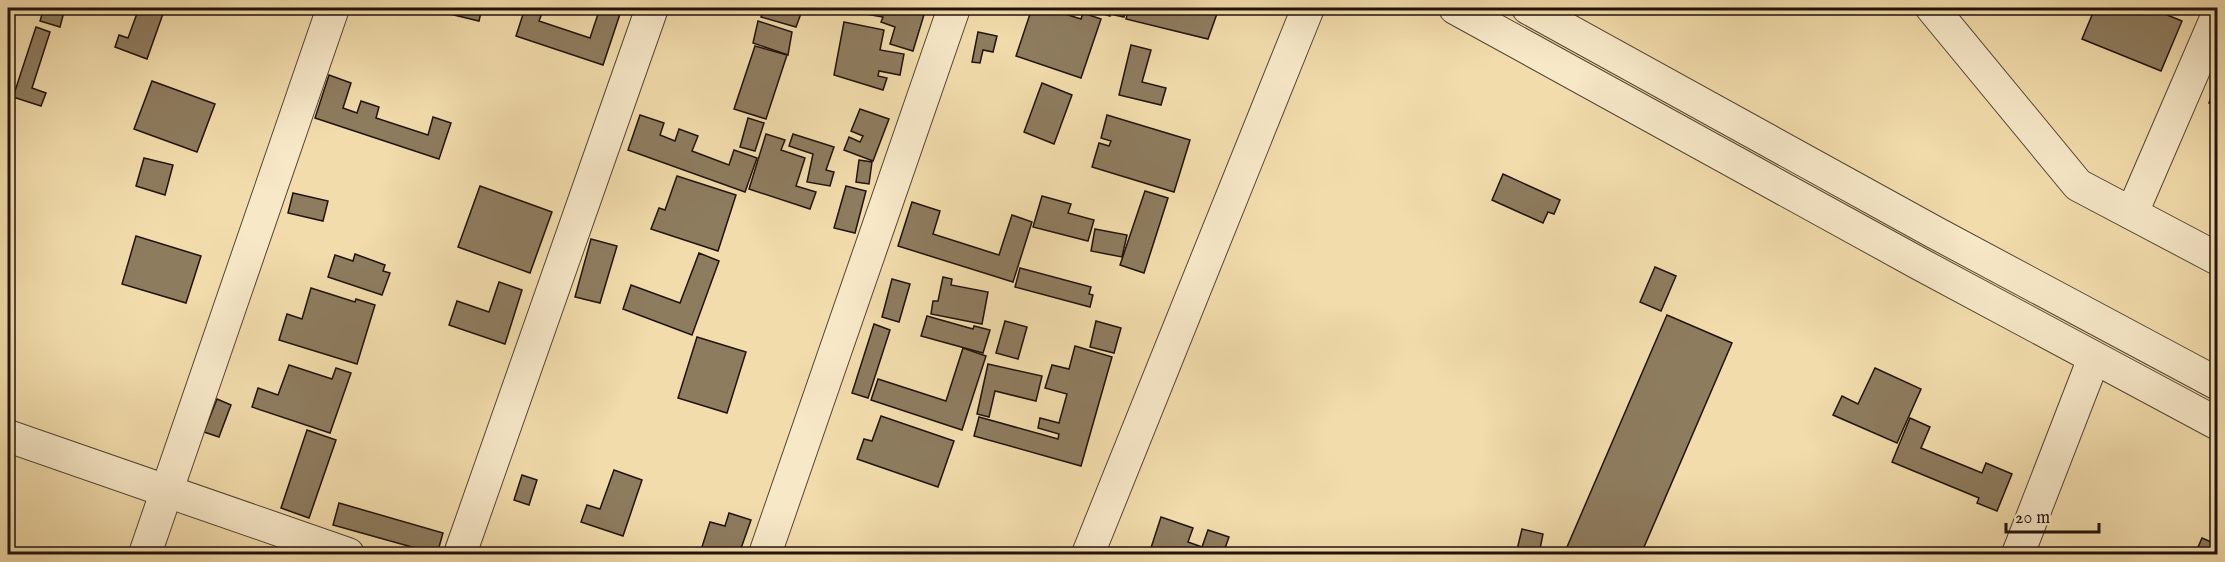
<svg xmlns="http://www.w3.org/2000/svg" width="2225" height="562" viewBox="0 0 2225 562" font-family="'IM FELL English',serif">
<style>
.building{fill:#8e7c5f;stroke:#21130c;stroke-width:1.5}
.lines{fill:none;stroke-linecap:round;stroke-linejoin:round}
.minor-casing{stroke:#554534;stroke-width:34}
.minor{stroke:#f7e8c8;stroke-width:32}
</style>
<rect width="100%" height="100%" fill="#f2dcab"/>
<filter id="stains"><feTurbulence type="fractalNoise" baseFrequency=".00333" numOctaves="4"/><feColorMatrix values="0 0 0 0 .2 0 0 0 0 .09 0 0 0 0 .02 0 0 0 .5 -.17"/></filter>
<radialGradient id="worn" r=".72"><stop offset=".6" stop-color="#630" stop-opacity="0"/><stop offset="1" stop-color="#630" stop-opacity=".3"/></radialGradient>
<g class="building">
<polygon points="44,8 65,8 60,27 40,21"/>
<polygon points="139,8 165,8 147,59 115,47 119,35 128,38"/>
<polygon points="425,8 482,8 479,21"/>
<polygon points="525,8 544,8 539,21 590,38 600,8 622,8 603,65 516,36"/>
<polygon points="764,8 803,8 796,27 761,17"/>
<polygon points="854,8 926,8 913,51 890,44 895,27 881,22 883,17 853,12"/>
<polygon points="1032,8 1046,8 1081,19 1083,13 1101,19 1081,78 1016,56"/>
<polygon points="1082,8 1113,8 1110,16"/>
<polygon points="1115,8 1126,8 1124,17 1114,15"/>
<polygon points="1129,8 1219,8 1208,39 1126,19"/>
<polygon points="2095,8 2150,8 2182,21 2161,71 2082,39"/>
<polygon points="758,21 792,32 788,55 753,43"/>
<polygon points="844,22 884,30 880,50 904,54 900,75 879,71 878,76 887,78 883,90 834,75"/>
<polygon points="36,27 50,32 32,88 46,93 41,106 13,97"/>
<polygon points="978,32 997,36 993,52 983,50 980,63 972,62"/>
<polygon points="1131,45 1151,50 1142,82 1166,88 1161,105 1119,95"/>
<polygon points="755,46 787,55 766,119 734,109"/>
<polygon points="329,75 351,83 343,108 357,113 361,101 379,107 376,118 428,135 433,117 451,123 439,159 315,118"/>
<polygon points="2218,79 2218,106 2209,103"/>
<polygon points="152,81 215,104 197,152 134,129"/>
<polygon points="1042,83 1072,95 1054,144 1024,132"/>
<polygon points="860,109 889,119 873,161 844,150 849,137 860,142 863,136 851,131"/>
<polygon points="640,115 664,123 660,135 675,141 679,129 698,136 692,151 729,165 734,150 757,158 745,192 628,150"/>
<polygon points="1107,115 1190,140 1174,192 1092,167 1099,143 1109,146 1111,141 1101,138"/>
<polygon points="748,118 764,123 755,151 740,147"/>
<polygon points="766,134 785,140 781,150 805,158 796,186 816,192 810,209 749,189"/>
<polygon points="793,134 834,147 826,170 834,172 830,186 807,182 813,154 789,146"/>
<polygon points="144,158 173,165 165,195 136,186"/>
<polygon points="859,160 872,162 869,184 856,182"/>
<polygon points="1503,174 1560,200 1554,214 1548,212 1543,223 1492,200"/>
<polygon points="677,176 736,195 718,251 651,229 659,208 665,210"/>
<polygon points="480,186 552,212 530,273 458,247"/>
<polygon points="846,186 866,191 855,233 834,228"/>
<polygon points="1145,191 1168,198 1144,273 1120,265"/>
<polygon points="293,193 328,201 323,221 288,213"/>
<polygon points="1042,196 1071,204 1068,213 1094,220 1088,241 1033,227"/>
<polygon points="912,202 940,211 933,234 999,255 1012,215 1032,222 1013,282 898,246"/>
<polygon points="1095,229 1127,235 1122,257 1091,251"/>
<polygon points="136,236 201,256 186,303 122,284"/>
<polygon points="591,239 617,246 600,303 575,297"/>
<polygon points="699,253 719,261 692,335 623,309 631,285 680,303"/>
<polygon points="355,254 385,265 383,271 390,273 382,295 328,277 335,255 353,261"/>
<polygon points="1655,267 1676,276 1661,311 1640,302"/>
<polygon points="1020,268 1091,287 1089,294 1093,295 1090,307 1015,287"/>
<polygon points="943,277 952,279 951,285 988,292 982,324 931,314 933,301 938,301"/>
<polygon points="892,279 910,284 899,322 882,317"/>
<polygon points="499,282 522,290 505,344 449,325 457,301 489,312"/>
<polygon points="311,288 355,302 356,299 375,305 357,364 279,340 287,314 302,319"/>
<polygon points="1667,315 1732,343 1641,554 1564,554"/>
<polygon points="927,316 973,329 974,326 990,330 983,353 921,336"/>
<polygon points="1005,321 1027,327 1018,359 996,353"/>
<polygon points="1096,321 1121,328 1114,353 1090,347"/>
<polygon points="874,324 890,330 868,398 852,393"/>
<polygon points="697,337 746,352 727,413 678,398"/>
<polygon points="1075,346 1112,357 1081,466 974,436 979,417 1058,439 1059,434 1038,428 1040,418 1059,423 1067,394 1045,388 1052,365 1069,369"/>
<polygon points="963,348 986,356 962,430 871,400 878,379 946,401"/>
<polygon points="988,364 1042,376 1036,401 995,391 989,417 977,414"/>
<polygon points="289,365 332,379 336,368 351,373 330,433 252,407 258,388 278,395"/>
<polygon points="1875,368 1921,389 1897,443 1833,415 1842,396 1858,404"/>
<polygon points="217,399 231,405 219,437 204,432"/>
<polygon points="881,416 954,441 938,487 857,459 864,439 872,441"/>
<polygon points="1910,418 1930,427 1921,448 1982,473 1986,463 2012,474 1997,511 1977,503 1979,498 1892,462"/>
<polygon points="307,430 336,440 309,518 281,508"/>
<polygon points="614,470 642,480 623,536 581,522 587,505 600,509"/>
<polygon points="522,475 537,480 529,505 514,500"/>
<polygon points="339,503 443,533 437,554 333,525"/>
<polygon points="729,513 751,520 739,554 700,553 710,522 725,526"/>
<polygon points="1161,517 1193,528 1188,542 1202,547 1208,530 1229,537 1223,554 1131,554 1133,549 1149,554"/>
<polygon points="1522,529 1543,534 1539,554 1516,554"/>
<polygon points="2202,538 2218,545 2218,554 2195,554"/>
</g>
<g class="lines">
<g class="minor-casing">
<g id="minor">
<polyline points="1455,8 1918,263 2218,424"/>
<polyline points="1528,8 1934,232 2218,384"/>
<polyline points="1932,8 2078,185 2218,259"/>
<polyline points="2132,213 2218,14"/>
<polyline points="8,436 348,554"/>
<polyline points="145,554 333,8"/>
<polyline points="460,554 652,8"/>
<polyline points="765,554 954,8"/>
<polyline points="1088,554 1308,8"/>
<polyline points="2018,554 2094,358"/>
</g>
</g>
<use href="#minor" class="minor"/>
</g>
<rect width="2225" height="562" fill="none" stroke="#f2dcab" stroke-width="30"/>
<rect x="9" y="9" width="2207" height="544" fill="none" stroke="#21130c" stroke-width="3"/>
<rect x="15" y="15" width="2195" height="532" fill="none" stroke="#21130c" stroke-width="1.5"/>
<path d="M2006 523v9h93v-9" fill="none" stroke="#21130c" stroke-width="3"/>
<text x="2015" y="523" font-size="18" fill="#21130c" stroke="#f7e8c8" stroke-width="4.5" paint-order="stroke">20 m</text>
<rect width="100%" height="100%" filter="url(#stains)"/>
<rect width="100%" height="100%" fill="url(#worn)"/>
</svg>
